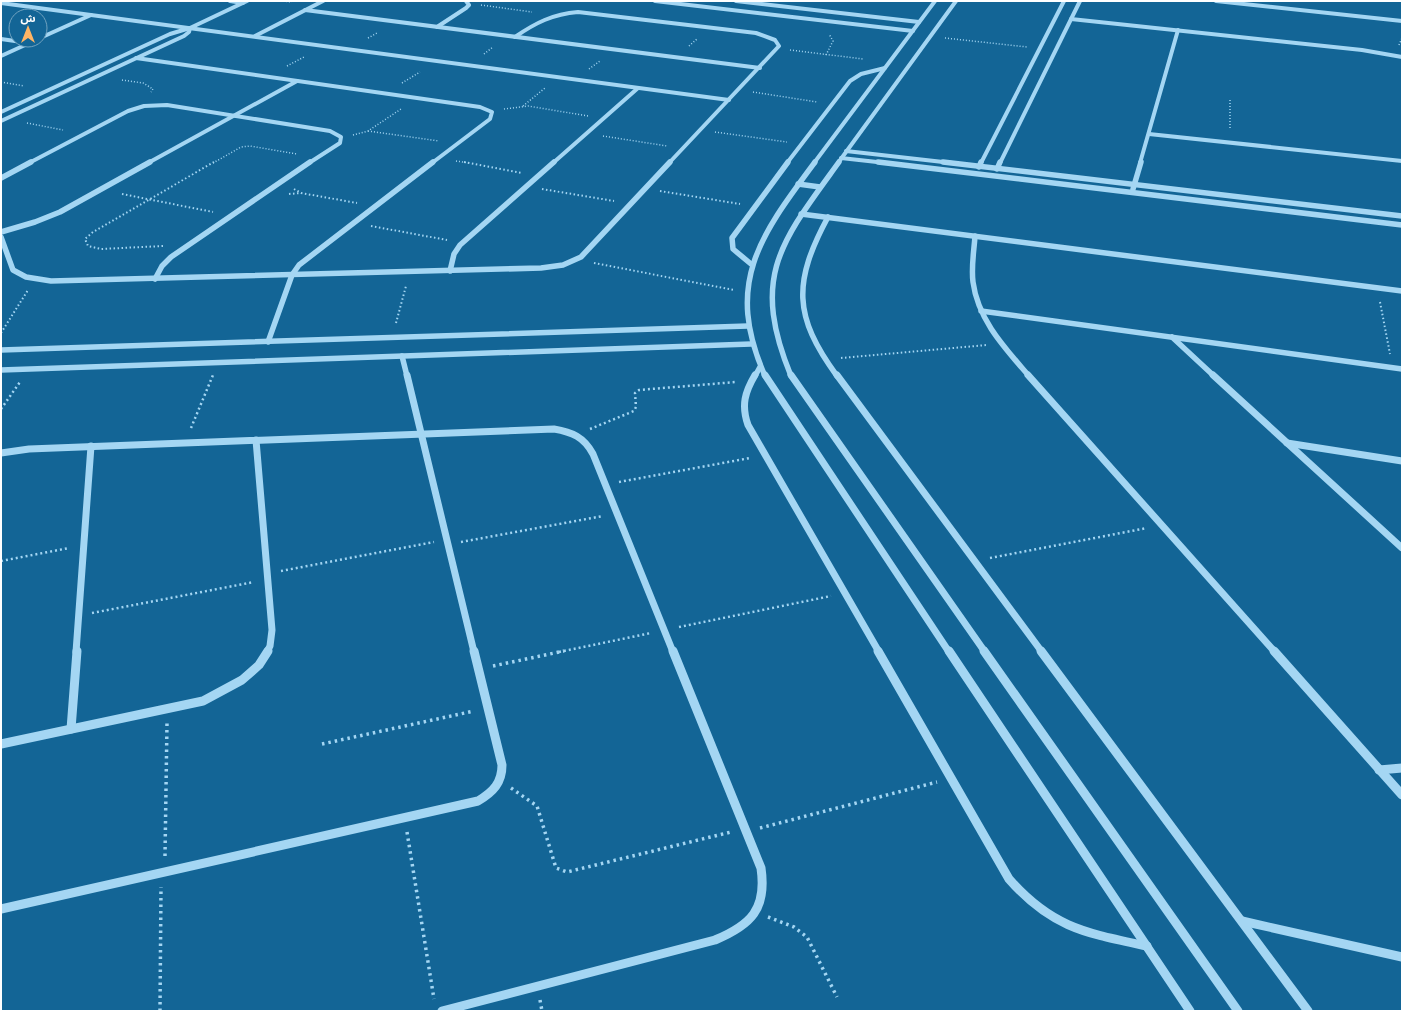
<svg xmlns="http://www.w3.org/2000/svg" width="1403" height="1012" viewBox="0 0 1403 1012" font-family="'Work Sans','Noto Sans Arabic',sans-serif">
<style>
.lines{fill:none;stroke-linecap:round;stroke-linejoin:round}
.path-far3{stroke:#a4d6f3;stroke-width:1.5;stroke-dasharray:1 2;stroke-linecap:butt}
.path-far2{stroke:#a4d6f3;stroke-width:2;stroke-dasharray:1.5 2.5;stroke-linecap:butt}
.path-far1{stroke:#a4d6f3;stroke-width:2.5;stroke-dasharray:2 3;stroke-linecap:butt}
.path{stroke:#a4d6f3;stroke-width:3.5;stroke-dasharray:2.5 4;stroke-linecap:butt}
.minor-far3{stroke:#a4d6f3;stroke-width:4}
.minor-far2{stroke:#a4d6f3;stroke-width:5.5}
.minor-far1{stroke:#a4d6f3;stroke-width:7}
.minor{stroke:#a4d6f3;stroke-width:9}
</style>
<rect width="100%" height="100%" fill="#136596"/>
<g class="lines">
<g class="path-far3">
<polyline points="283,1 292,2"/>
<polyline points="481,5 532,12"/>
<polyline points="368,38 377,33"/>
<polyline points="945,38 1027,47"/>
<polyline points="1399,45 1402,38"/>
<polyline points="689,46 697,39"/>
<polyline points="790,50 863,59"/>
<polyline points="484,54 493,47"/>
<polyline points="826,55 833,41 829,34"/>
<polyline points="287,66 304,57"/>
<polyline points="589,69 600,61"/>
<polyline points="122,80 143,83 153,89 151,92"/>
<polyline points="1,82 24,86"/>
<polyline points="402,83 420,72"/>
<polyline points="753,92 817,102"/>
<polyline points="1230,100 1230,130"/>
<polyline points="523,106 545,88"/>
<polyline points="504,109 528,106 588,116"/>
<polyline points="27,123 63,130"/>
<polyline points="368,131 439,141"/>
<polyline points="715,132 787,142"/>
<polyline points="353,135 368,131 401,109"/>
<polyline points="603,136 667,146"/>
<polyline points="456,161 469,163"/>
<polyline points="213,163 241,147 250,146 297,154"/>
</g>
<g class="path-far2">
<polyline points="464,162 522,173"/>
<polyline points="294,189 301,193 357,203"/>
<polyline points="542,189 614,201"/>
<polyline points="660,191 740,204"/>
<polyline points="122,194 213,212"/>
<polyline points="289,194 300,193"/>
<polyline points="371,226 447,240"/>
<polyline points="163,246 101,249 88,246 85,239 93,232 214,162"/>
<polyline points="594,263 734,290"/>
<polyline points="1380,302 1390,354"/>
<polyline points="396,323 406,286"/>
<polyline points="1,333 28,290"/>
<polyline points="841,358 987,345"/>
</g>
<g class="path-far1">
<polyline points="1,409 20,382"/>
<polyline points="191,428 213,375"/>
<polyline points="590,429 634,411 636,407 635,393 639,390 736,382"/>
<polyline points="619,482 750,458"/>
<polyline points="461,542 603,516"/>
<polyline points="990,558 1147,528"/>
<polyline points="1,561 69,548"/>
<polyline points="281,571 434,542"/>
<polyline points="92,613 254,582"/>
<polyline points="679,627 831,596"/>
<polyline points="559,652 651,633"/>
</g>
<g class="path">
<polyline points="493,666 564,651"/>
<polyline points="322,744 474,711"/>
<polyline points="511,788 537,806 556,868 567,872 731,832"/>
<polyline points="760,828 937,782"/>
<polyline points="407,832 434,999"/>
<polyline points="165,856 167,723"/>
<polyline points="768,917 794,927 807,937 837,997"/>
<polyline points="540,1000 542,1011"/>
<polyline points="160,1011 161,887"/>
</g>
<g class="minor-far3">
<polyline points="230,1 243,3"/>
<polyline points="655,1 913,31"/>
<polyline points="736,1 919,22"/>
<polyline points="1216,1 1402,21"/>
<polyline points="1,3 729,100"/>
<polyline points="305,10 760,68"/>
<polyline points="1071,19 1362,50 1402,57"/>
<polyline points="437,27 466,8 469,5 466,1"/>
<polyline points="255,36 323,1"/>
<path d="M515,37c20,-14 38,-23 63,-25l178,21 19,7 4,6 -110,117"/>
<polyline points="40,38 91,15"/>
<polyline points="1,39 29,43"/>
<polyline points="1,56 36,40"/>
<polyline points="136,58 480,107 492,112 490,119 432,163"/>
<polyline points="1,112 170,34 190,28 247,1"/>
<polyline points="1,121 184,36 189,32 190,28"/>
<polyline points="1149,134 1402,161"/>
<polyline points="846,151 952,163"/>
<polyline points="841,158 886,163"/>
<polyline points="29,163 128,111 144,106 167,105 330,131 341,137 340,143 309,163"/>
<polyline points="148,163 297,81"/>
<polyline points="553,163 638,88"/>
<polyline points="787,163 850,81 861,74 885,68"/>
<polyline points="814,163 935,1"/>
<polyline points="838,163 956,1"/>
<polyline points="981,163 1064,1"/>
<polyline points="1000,163 1080,1"/>
<polyline points="1140,163 1178,30"/>
</g>
<g class="minor-far2">
<polyline points="878,162 1402,225"/>
<polyline points="943,162 1402,216"/>
<polyline points="979,167 981,162"/>
<polyline points="997,169 1000,162"/>
<polyline points="1,178 31,162"/>
<polyline points="798,184 820,187"/>
<polyline points="1133,189 1141,162"/>
<polyline points="801,214 1402,291"/>
<path d="M828,217c-35,65 -35,99 9,159"/>
<polyline points="1,232 35,222 60,212 150,162"/>
<path d="M975,236c-1,15 -4,31 -2,46 5,38 32,66 56,94"/>
<polyline points="1,237 13,270 26,277 51,281 541,268 563,265 581,257 670,162"/>
<polyline points="751,264 733,249 732,238 788,162"/>
<polyline points="450,271 454,254 460,245 554,162"/>
<polyline points="155,279 162,266 171,257 310,162"/>
<polyline points="981,311 1402,369"/>
<polyline points="1172,337 1214,376"/>
<polyline points="268,342 292,275 299,265 433,162"/>
<polyline points="1,350 748,326"/>
<polyline points="402,356 407,376"/>
<polyline points="1,370 751,344"/>
<polyline points="755,376 760,367"/>
<path d="M765,376c-41,-93 -5,-140 50,-214"/>
<path d="M791,376c-41,-100 -10,-134 48,-214"/>
</g>
<g class="minor-far1">
<polyline points="407,375 474,652"/>
<path d="M755,375c-10,17 -14,30 -7,50l131,227"/>
<polyline points="765,375 949,652"/>
<polyline points="791,375 985,652"/>
<polyline points="837,375 1042,652"/>
<polyline points="1028,375 1275,652"/>
<polyline points="1213,375 1402,548"/>
<polyline points="256,440 272,630 270,646 267,652"/>
<polyline points="1287,443 1402,461"/>
<path d="M1,453l28,-4 525,-20c18,3 30,8 39,25l80,198"/>
<polyline points="76,652 91,446"/>
</g>
<g class="minor">
<path d="M878,651l131,228c43,49 77,54 138,67"/>
<polyline points="949,651 1190,1011"/>
<polyline points="984,651 1238,1011"/>
<polyline points="1041,651 1308,1011"/>
<polyline points="1274,651 1402,795"/>
<polyline points="71,729 77,651"/>
<polyline points="1,744 203,701 242,680 259,665 268,651"/>
<polyline points="1379,770 1402,768"/>
<path d="M1,909l477,-108c15,-9 24,-18 24,-36l-28,-114"/>
<polyline points="1242,921 1402,957"/>
<path d="M442,1011l273,-71c36,-15 52,-31 46,-72l-88,-217"/>
</g>
</g>
<rect width="1403" height="1012" fill="none" stroke="#ffffff" stroke-width="4"/>
<g transform="translate(28 28)"><circle r="19" fill="#136596" stroke="#71a3c0"/>
<path d="M0-3L7 15L0 10L-7 15Z" fill="#ffb565"/>
<text y="-6" font-size="11" font-weight="bold" text-anchor="middle" fill="#ffffff">ش</text>
</g>
</svg>
